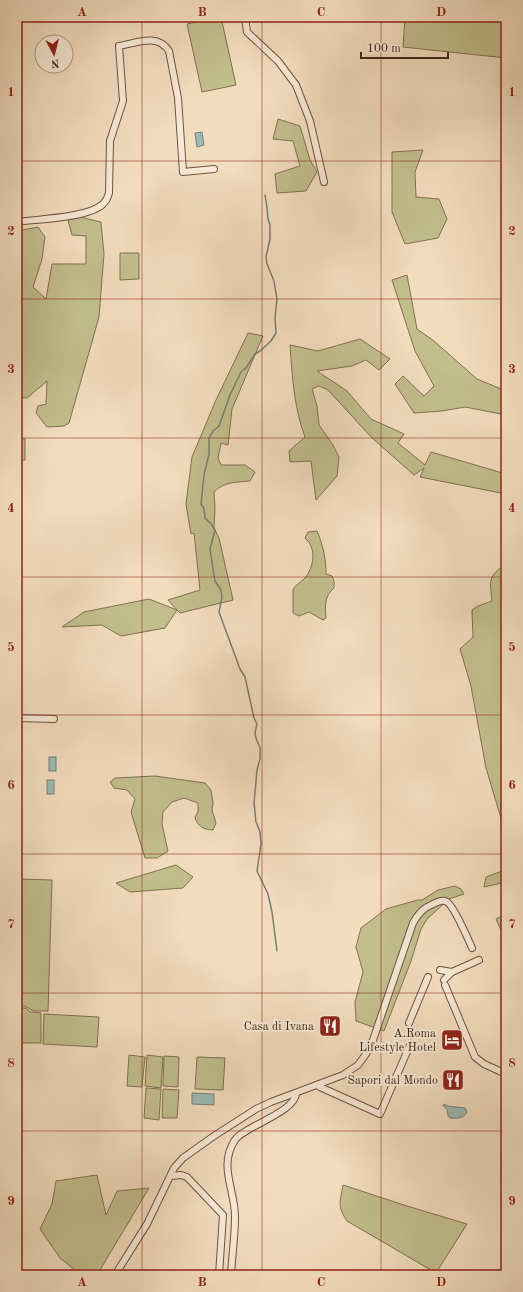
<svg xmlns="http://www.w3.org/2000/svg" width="523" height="1292" viewBox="0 0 523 1292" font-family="'Old Standard TT',serif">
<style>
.green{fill:#c2bf8d;stroke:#817252}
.water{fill:#9cbbb6;stroke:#777f77}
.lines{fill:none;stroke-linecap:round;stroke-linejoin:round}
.stream{stroke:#777f77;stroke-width:1.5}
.street-casing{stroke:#6d5442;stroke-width:8}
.street{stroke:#f7e9d5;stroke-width:6}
.grid{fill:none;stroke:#8f2418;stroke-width:1;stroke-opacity:0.55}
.labels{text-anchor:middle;stroke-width:4;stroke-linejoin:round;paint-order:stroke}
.poi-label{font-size:12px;fill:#402618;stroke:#f7e9d5;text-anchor:end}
.neatline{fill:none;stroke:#8f2418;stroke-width:1.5}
.grid-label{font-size:13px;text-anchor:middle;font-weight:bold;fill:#8f2418}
</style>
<rect width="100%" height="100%" fill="#f3ddbf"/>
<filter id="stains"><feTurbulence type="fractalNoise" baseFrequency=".005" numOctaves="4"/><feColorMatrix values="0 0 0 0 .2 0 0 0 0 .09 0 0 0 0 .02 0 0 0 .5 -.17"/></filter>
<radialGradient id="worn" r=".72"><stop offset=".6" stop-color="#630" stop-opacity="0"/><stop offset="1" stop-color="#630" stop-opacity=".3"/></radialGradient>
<g class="green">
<polygon points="221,17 236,85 202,92 187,24"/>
<polygon points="405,17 506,17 506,58 403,47"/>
<polygon points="278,119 300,126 310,160 317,172 306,191 277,193 275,174 300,166 293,141 273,139"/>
<polygon points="423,150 415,172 416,197 439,199 447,219 438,238 405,244 392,212 392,152"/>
<polygon points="80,217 101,222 104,254 99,317 69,423 64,426 47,427 36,413 38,406 46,404 47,381 27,398 17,398 17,231 38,227 45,237 42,259 33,287 46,299 52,264 86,264 86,236 72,235 68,220"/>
<polygon points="120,253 139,253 139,279 120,280"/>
<polygon points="407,275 417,329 434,341 477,379 506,391 506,415 465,407 442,411 414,413 395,384 403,376 424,396 434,386 415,351 392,280"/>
<path d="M248,333l15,3 -31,73 -4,36 -7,-2 -3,15 3,7h24l10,7 -5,9c-13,1 -27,1 -36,11l1,15 -1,21 5,10 14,62 -53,13 -3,-3 -12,18 -44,8 -19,-11 -40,2 22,-15 65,-13 28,11 -9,-10 32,-10 -6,-57 -3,1 -5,-30 6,-47 24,-57z"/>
<path d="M360,339l30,20 -11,11 -13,-10 -14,6 -35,5 30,20 24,28 33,15 -6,9 27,22 6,-13 75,22v20l-86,-17 4,-9 -10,7 -42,-37 -44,-48 -9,-4 -7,3 5,17 2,19 14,20 6,12 -2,19 -21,24 -5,-39 -21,1 -1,-11 16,-14c-11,-29 -13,-62 -15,-92l28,6z"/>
<rect x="17" y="439" width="8" height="21"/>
<path d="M317,531c6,14 9,28 9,43l6,2 2,5v7c-10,8 -9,19 -8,30l-3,2 -14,-8 -10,4 -6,-3v-24c3,-4 8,-7 12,-11 9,-11 12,-30 0,-40l3,-6z"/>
<path d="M506,564v271l-20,-67 -15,-82 -11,-37 13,-12 -1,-27 6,-4 14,-5c-2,-21 -5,-24 14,-37z"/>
<path d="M155,776l50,7 6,7 2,13 -1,7 4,13 -3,7c-9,0 -16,-4 -18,-13l3,-5v-9l-14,-5 -12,4 -9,10 -1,12 6,27 -11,7h-12l-14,-46 4,-13 -8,-9 -13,-2 -4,-6 5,-4z"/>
<polygon points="176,865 193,877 183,888 130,892 116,883"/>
<polygon points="506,867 506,882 484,887 486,877 505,870"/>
<polygon points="17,879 52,880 48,1011 33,1011 25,1006 17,1006"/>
<polygon points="455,886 461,889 464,894 449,899 427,919 421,929 411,961 384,1031 356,1021 355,1002 363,972 356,947 361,928 386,909 418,900 422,900 438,890"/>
<polygon points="506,914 506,931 501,930 496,919"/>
<polygon points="17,1008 26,1008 30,1012 41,1013 41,1043 17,1043"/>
<polygon points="44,1014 99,1017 97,1047 43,1044"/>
<polygon points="129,1055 145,1057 142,1087 127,1086"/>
<polygon points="147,1055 163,1057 161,1088 145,1086"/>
<polygon points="164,1056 179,1057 178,1087 163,1086"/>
<polygon points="197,1057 225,1058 223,1090 195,1089"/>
<polygon points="146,1088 161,1089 159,1120 144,1118"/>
<polygon points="163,1089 179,1090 177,1118 162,1118"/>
<polygon points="97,1175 106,1215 117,1191 149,1188 97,1275 74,1275 76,1271 60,1258 40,1229 52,1204 56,1181"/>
<path d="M343,1185l64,21 60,18 -31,49 -89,-52c-10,-15 -7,-19 -4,-36z"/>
</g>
<g class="water">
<polygon points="202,132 204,145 197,147 195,133"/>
<rect x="49" y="757" width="7" height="14"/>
<rect x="47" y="780" width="7" height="14"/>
<polygon points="192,1093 214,1094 214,1105 192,1104"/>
<path d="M444,1104l4,2 17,2 2,4c-3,6 -11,7 -17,6l-2,-2 -1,-7 -4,-3z"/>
</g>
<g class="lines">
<polyline class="stream" points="265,195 267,207 268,219 270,225 270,239 266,257 267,264 274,281 277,299 275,317 276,333 271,341 260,351 255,354 246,368 241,372 230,395 219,426 213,431 209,438 209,454 204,475 201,504 204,508 205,518 211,524 215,530 210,549 214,575 215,581 221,590 222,597 219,612 240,669 245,677 254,718 257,724 255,733 256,738 260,748 260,759 257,770 254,803 256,822 260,832 261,844 257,871 268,894 272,912 277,951"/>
<g class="street-casing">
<g id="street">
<polyline points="245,17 247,32 278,61 296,85 310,121 324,182"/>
<path d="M17,222c21,-3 71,-4 86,-18 3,-3 5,-7 6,-11l1,-52 13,-40 -4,-55c18,-3 38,-13 50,5l9,47 5,74 31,-3"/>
<polyline points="17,718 54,719"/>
<polyline points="440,970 452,972"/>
<polyline points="444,980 452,972 479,960"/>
<polyline points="445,985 475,1057 484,1064 506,1074"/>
<polyline points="409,1023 428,977"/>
<polyline points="317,1085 320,1087 380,1114 410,1045"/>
<polyline points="171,1176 181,1175 187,1177 223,1215 219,1275"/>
<path d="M115,1275l32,-51 27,-56 9,-10 31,-22 42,-27 15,-7 72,-27 15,-10 8,-11 7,-14 40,-117c5,-9 10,-15 20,-19 4,-2 10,-5 14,-2 7,4 21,37 25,46"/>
<path d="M231,1275c1,-19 4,-39 4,-58 0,-28 -17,-51 0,-77 8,-13 61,-28 61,-47"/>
</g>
</g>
<use href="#street" class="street"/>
</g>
<path class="grid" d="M142,17v1258M262,17v1258M381,17v1258M17,161h489M17,299h489M17,438h489M17,577h489M17,715h489M17,854h489M17,993h489M17,1131h489"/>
<defs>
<g id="restaurant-square" transform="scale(1.15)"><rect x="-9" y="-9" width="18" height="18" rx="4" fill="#8f2418" stroke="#f7e9d5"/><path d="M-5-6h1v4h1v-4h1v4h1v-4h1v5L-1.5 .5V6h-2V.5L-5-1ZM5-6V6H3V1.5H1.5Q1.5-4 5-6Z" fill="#fff"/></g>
<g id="hotel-square" transform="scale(1.15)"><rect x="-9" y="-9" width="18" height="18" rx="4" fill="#8f2418" stroke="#f7e9d5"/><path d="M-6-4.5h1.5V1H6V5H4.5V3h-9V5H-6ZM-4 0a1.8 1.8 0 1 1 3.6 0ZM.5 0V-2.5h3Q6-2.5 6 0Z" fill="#fff"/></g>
</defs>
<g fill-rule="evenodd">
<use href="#restaurant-square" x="330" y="1026"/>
<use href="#hotel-square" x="452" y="1040"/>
<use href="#restaurant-square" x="453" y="1080"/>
</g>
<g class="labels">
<g class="poi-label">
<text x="314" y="1030">Casa di Ivana</text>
<text x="436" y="1037">A.Roma<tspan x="436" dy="14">Lifestyle Hotel</tspan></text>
<text x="438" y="1084">Sapori dal Mondo</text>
</g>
</g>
<rect width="523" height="1292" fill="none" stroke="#f3ddbf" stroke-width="44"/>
<g transform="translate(54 54) rotate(173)"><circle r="19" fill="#f7e9d5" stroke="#ae9b89"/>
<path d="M0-3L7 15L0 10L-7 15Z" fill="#8f2418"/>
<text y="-6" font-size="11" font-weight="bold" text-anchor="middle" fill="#402618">N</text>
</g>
<path d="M361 52v6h87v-6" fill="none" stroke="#402618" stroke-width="2"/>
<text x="367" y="52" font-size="12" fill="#402618" stroke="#f7e9d5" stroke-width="3" paint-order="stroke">100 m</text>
<rect x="22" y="22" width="479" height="1248" class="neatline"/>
<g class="grid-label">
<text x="82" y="16">A</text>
<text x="202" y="16">B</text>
<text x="321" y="16">C</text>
<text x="441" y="16">D</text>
<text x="11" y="96">1</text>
<text x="512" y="96">1</text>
<text x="11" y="235">2</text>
<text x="512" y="235">2</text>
<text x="11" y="373">3</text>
<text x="512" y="373">3</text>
<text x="11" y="512">4</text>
<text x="512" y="512">4</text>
<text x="11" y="651">5</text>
<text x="512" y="651">5</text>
<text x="11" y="789">6</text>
<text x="512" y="789">6</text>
<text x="11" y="928">7</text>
<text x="512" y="928">7</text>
<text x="11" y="1067">8</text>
<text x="512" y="1067">8</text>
<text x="11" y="1205">9</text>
<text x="512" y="1205">9</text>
<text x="82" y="1286">A</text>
<text x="202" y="1286">B</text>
<text x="321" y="1286">C</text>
<text x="441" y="1286">D</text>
</g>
<rect width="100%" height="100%" filter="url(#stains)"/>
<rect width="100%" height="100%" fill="url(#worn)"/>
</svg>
